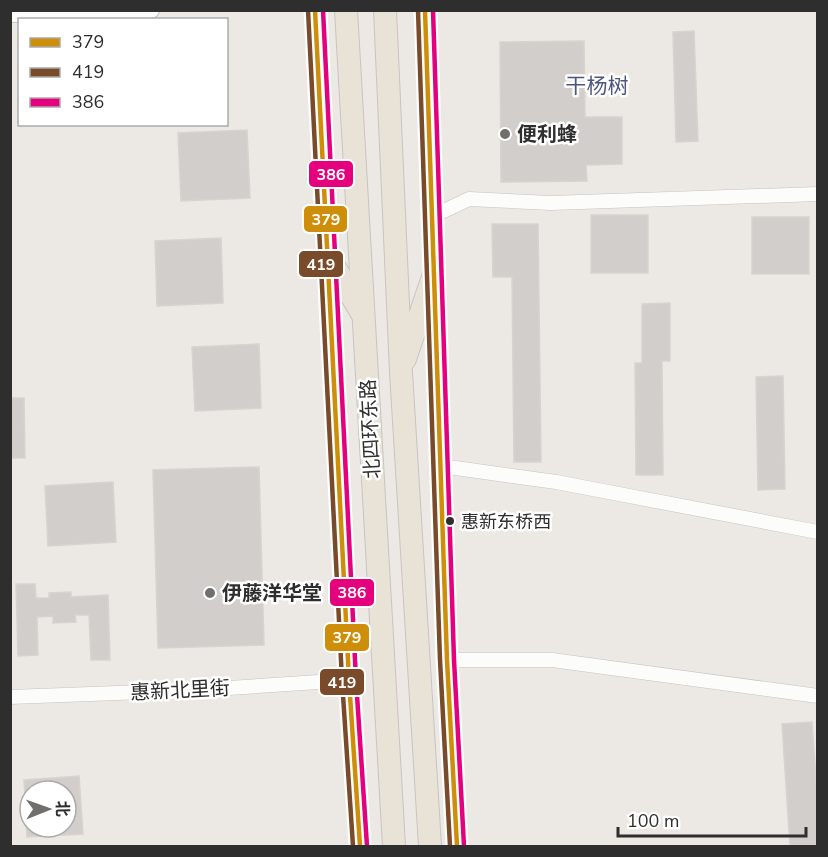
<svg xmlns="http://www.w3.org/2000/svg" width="828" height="857" viewBox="0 0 828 857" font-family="'Nunito Sans','Noto Sans SC',sans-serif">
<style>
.building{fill:#d1cecb;stroke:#d7d4d0;stroke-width:1.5;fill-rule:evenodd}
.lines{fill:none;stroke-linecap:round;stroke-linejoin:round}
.minor-casing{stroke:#c5c4c5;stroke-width:15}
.tertiary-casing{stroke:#c5c4c5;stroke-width:18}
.trunk-casing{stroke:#c6c5c4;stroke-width:24}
.minor{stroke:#fcfcfb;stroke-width:14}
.tertiary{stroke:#fcfcfb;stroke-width:16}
.trunk{stroke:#e9e2d6;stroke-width:22}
.bus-1-casing{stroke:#fff;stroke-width:9}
.bus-2-casing{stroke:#fff;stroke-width:9}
.bus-3-casing{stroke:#fff;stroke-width:9}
.bus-1{stroke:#cf8e09;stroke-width:4.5}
.bus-2{stroke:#7a4b2a;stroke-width:4.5}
.bus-3{stroke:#e5007d;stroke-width:4.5}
.poi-dot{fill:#706f6e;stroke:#fff;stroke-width:2}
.bus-dot{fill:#2e2e2e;stroke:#fff;stroke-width:2}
.labels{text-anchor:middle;stroke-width:5;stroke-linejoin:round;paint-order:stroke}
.bus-label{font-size:18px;fill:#2e2e2e;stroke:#fff;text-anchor:start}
.poi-label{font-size:20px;font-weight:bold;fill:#2e2e2e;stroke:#fff;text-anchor:start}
.street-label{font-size:20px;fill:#2e2e2e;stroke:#fff}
.neighbourhood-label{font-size:21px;fill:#4d5680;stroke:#fff}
.line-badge{stroke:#fff;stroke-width:2}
.badge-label{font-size:16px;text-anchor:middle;font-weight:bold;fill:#fff}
</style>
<rect width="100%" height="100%" fill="#ece8e4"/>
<g class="building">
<polygon points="694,31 698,141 676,142 673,32"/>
<polygon points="584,41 585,117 622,117 622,164 586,165 587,181 501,182 500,42"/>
<polygon points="247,130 250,198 181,201 178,133"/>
<rect x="591" y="215" width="57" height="58"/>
<rect x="752" y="217" width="57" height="57"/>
<polygon points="492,224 538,224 541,462 514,462 512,277 493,277"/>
<polygon points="221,238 223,303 157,306 155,241"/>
<polygon points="670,303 670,361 662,361 663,475 636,475 635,363 642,363 642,304"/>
<polygon points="259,344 261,408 195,411 192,347"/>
<polygon points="783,376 785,489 758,490 756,377"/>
<polygon points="10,398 24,398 25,458 10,458"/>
<polygon points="259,467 264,645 158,648 153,470"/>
<polygon points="113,482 116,542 48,546 45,486"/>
<polygon points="16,584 35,584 36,598 49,598 49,593 71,592 71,597 108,595 110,660 91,660 89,615 75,615 76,622 53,623 53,616 37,617 38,655 18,656"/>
<polygon points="812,722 818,805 818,846 790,846 782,724"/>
<path d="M79,776l4,58 -56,3 -3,-57zM30,791h36v36h-36z"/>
</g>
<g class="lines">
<g class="minor-casing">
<g id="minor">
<polyline points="431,217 469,199 551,203 818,194"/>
<polyline points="441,466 556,482 818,532"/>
<polyline points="447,660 552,660 818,696"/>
<polyline points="10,697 198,690 349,680"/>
</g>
</g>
<g class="tertiary-casing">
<g id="tertiary">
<polyline points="315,10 349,680 360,846"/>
<polyline points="425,10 447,660 457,846"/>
<polyline points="10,14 151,10"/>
</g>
</g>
<g class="trunk-casing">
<g id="trunk">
<polyline points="346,10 394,846"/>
<polyline points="385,10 401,372 430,846"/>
<polyline points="327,254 361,312"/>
<polyline points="405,359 434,274"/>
</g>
</g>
<use href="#minor" class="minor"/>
<use href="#tertiary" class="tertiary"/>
<use href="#trunk" class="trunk"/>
<g class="bus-1-casing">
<g id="bus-1">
<polyline points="315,10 349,680 360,846"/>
<polyline points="425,10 447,660 457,846"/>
</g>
</g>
<g class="bus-2-casing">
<g id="bus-2">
<polyline points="308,10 342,680 353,846"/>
<polyline points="418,10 440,660 450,846"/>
</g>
</g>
<g class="bus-3-casing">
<g id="bus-3">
<polyline points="323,10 356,680 367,846"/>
<polyline points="433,10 454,660 464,846"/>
</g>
</g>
<use href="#bus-1" class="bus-1"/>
<use href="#bus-2" class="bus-2"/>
<use href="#bus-3" class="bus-3"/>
</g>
<g class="poi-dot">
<circle cx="505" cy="134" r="6"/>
<circle cx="210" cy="593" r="6"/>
</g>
<circle class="bus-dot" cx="450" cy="521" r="5"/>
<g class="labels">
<g class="bus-label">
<text x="461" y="528">惠新东桥西</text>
</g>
<g class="poi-label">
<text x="517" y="141">便利蜂</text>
<text x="222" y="600">伊藤洋华堂</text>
</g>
<g class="street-label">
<text transform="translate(370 429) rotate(-93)" y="7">北四环东路</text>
<text transform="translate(180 690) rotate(-3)" y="7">惠新北里街</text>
</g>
<g class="neighbourhood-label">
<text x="597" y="93">干杨树</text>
</g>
</g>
<g class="line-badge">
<rect x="308" y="160" width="46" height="28" rx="6" fill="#e5007d"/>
<rect x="303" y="205" width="45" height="28" rx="6" fill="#cf8e09"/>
<rect x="298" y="250" width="46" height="28" rx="6" fill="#7a4b2a"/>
<rect x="329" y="578" width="46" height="29" rx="6" fill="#e5007d"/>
<rect x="324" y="623" width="46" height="29" rx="6" fill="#cf8e09"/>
<rect x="319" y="668" width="46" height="28" rx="6" fill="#7a4b2a"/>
</g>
<g class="badge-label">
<text x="331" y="180">386</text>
<text x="326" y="225">379</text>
<text x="321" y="270">419</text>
<text x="352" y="598">386</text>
<text x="347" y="643">379</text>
<text x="342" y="688">419</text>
</g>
<rect width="828" height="857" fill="none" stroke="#2e2e2e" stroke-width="24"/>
<rect x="18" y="18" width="210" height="108" fill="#ffffff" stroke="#ababab" stroke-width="1.5"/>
<rect x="30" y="38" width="30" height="9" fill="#cf8e09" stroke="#ababab" stroke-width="1.5"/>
<text x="72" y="48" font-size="18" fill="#2e2e2e">379</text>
<rect x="30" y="68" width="30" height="9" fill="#7a4b2a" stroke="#ababab" stroke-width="1.5"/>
<text x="72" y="78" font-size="18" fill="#2e2e2e">419</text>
<rect x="30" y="98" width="30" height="9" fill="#e5007d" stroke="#ababab" stroke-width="1.5"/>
<text x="72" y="108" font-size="18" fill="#2e2e2e">386</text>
<g transform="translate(48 809) rotate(89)"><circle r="28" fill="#ffffff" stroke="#ababab" stroke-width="1.5"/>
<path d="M0-4.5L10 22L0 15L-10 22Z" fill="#706f6e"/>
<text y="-9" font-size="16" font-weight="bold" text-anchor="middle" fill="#2e2e2e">北</text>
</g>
<path d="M618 827v9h188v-9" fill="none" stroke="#2e2e2e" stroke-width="3"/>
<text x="627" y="827" font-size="18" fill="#2e2e2e" stroke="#ffffff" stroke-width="4.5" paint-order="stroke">100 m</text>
</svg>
